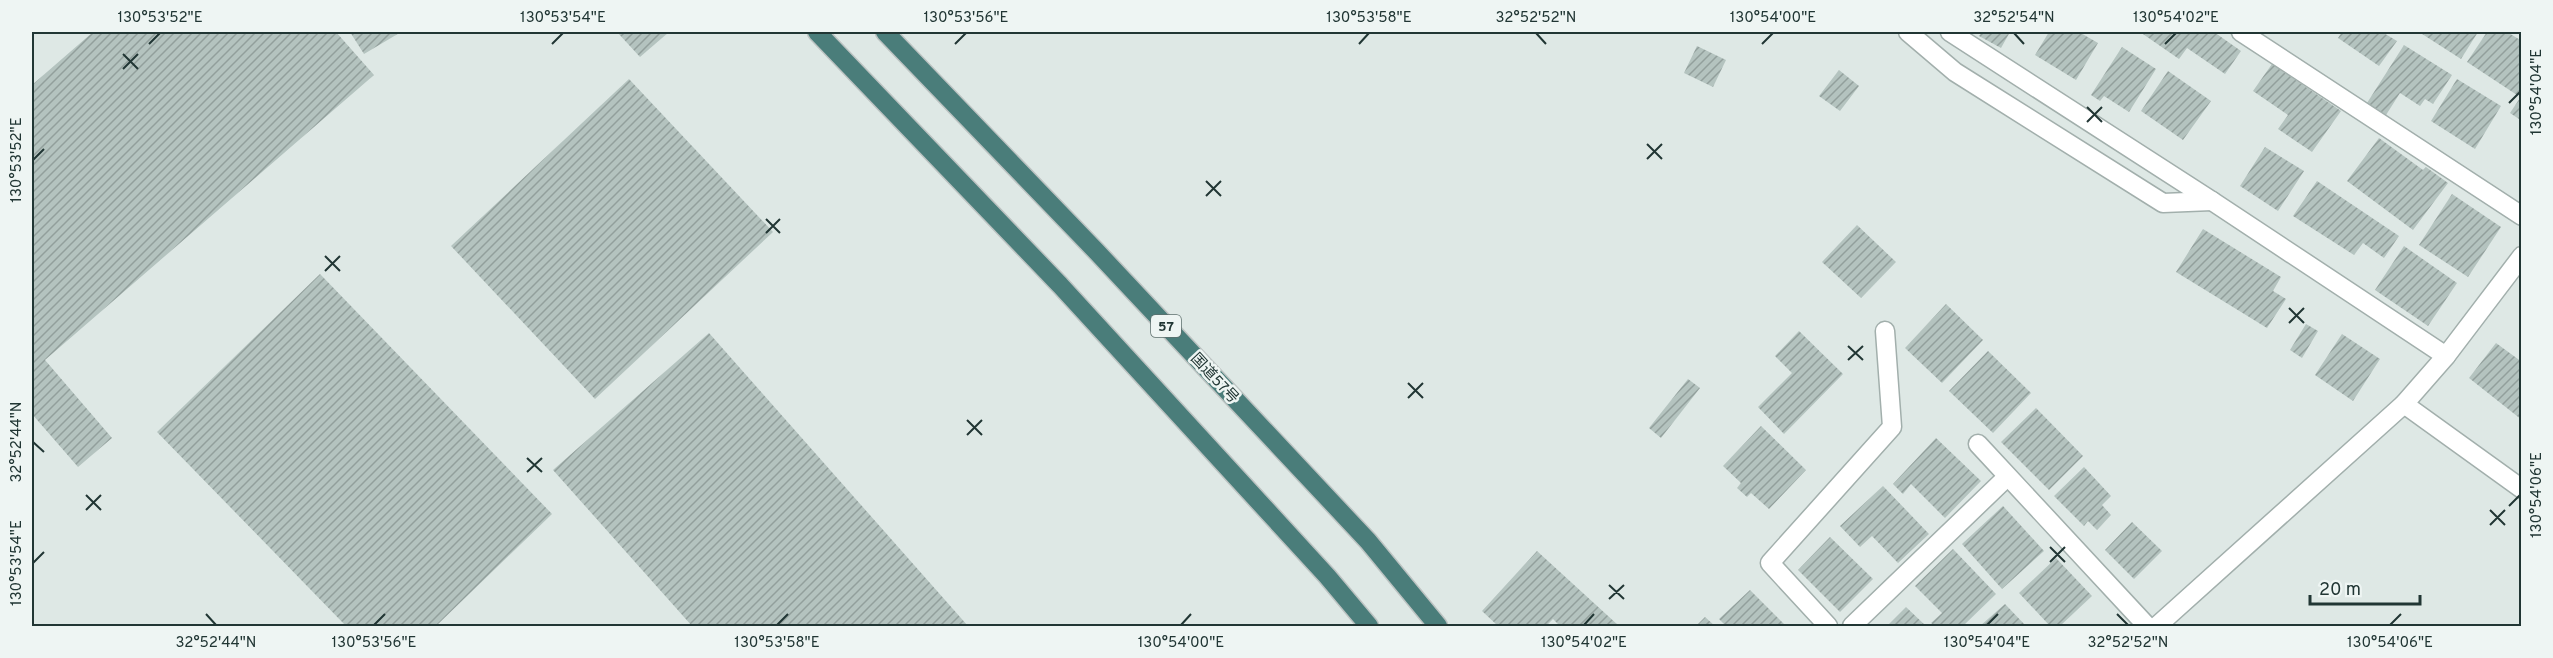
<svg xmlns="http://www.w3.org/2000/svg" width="2553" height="658" viewBox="0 0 2553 658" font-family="Overpass,'Noto Sans JP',sans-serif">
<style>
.building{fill:url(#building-hatch)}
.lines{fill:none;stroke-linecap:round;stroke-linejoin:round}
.minor-casing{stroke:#a2afac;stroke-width:21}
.tertiary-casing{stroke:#a2afac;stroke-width:21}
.trunk-casing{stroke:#bcc3c2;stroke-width:21}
.minor{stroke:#fff;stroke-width:18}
.tertiary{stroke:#fff;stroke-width:18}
.trunk{stroke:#4a7d7a;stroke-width:18}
.ticks{fill:none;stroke:#213634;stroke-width:2}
.labels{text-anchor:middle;stroke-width:5;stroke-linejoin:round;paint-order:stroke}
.shield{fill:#eef5f3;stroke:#5e6f6d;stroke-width:1.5}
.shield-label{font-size:14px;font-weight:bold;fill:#213634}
.street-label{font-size:15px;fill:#213634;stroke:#eef5f3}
.neatline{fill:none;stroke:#213634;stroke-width:2}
.ticks-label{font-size:15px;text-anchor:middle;fill:#213634}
</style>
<defs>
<pattern id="building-hatch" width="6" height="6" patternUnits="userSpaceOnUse" patternTransform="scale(1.5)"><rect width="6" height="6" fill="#b4c3bf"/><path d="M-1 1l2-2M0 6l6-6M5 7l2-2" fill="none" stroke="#929f9c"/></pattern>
</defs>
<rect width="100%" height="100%" fill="#dee8e5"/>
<g class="building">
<polygon points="93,32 336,32 374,75 45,360 112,438 78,467 32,414 32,85"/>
<polygon points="350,32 401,32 364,54"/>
<polygon points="617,32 669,32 640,57"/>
<polygon points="1982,32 2010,32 2001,48 1979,36"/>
<polygon points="2049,32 2079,32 2098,43 2076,80 2035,55"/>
<polygon points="2140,32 2214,32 2241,51 2225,74 2187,48 2179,59"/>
<polygon points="2342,32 2382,32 2397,41 2379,66 2338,38"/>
<polygon points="2419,32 2478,32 2461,59"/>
<polygon points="2487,32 2507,32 2522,41 2522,87 2517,95 2467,62"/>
<polygon points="2404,45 2452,75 2433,104 2425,99 2420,106 2400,93 2386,115 2367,103"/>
<polygon points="1697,46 1726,60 1713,87 1684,73"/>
<polygon points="2122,47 2156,69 2129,112 2104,96 2100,101 2091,95"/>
<polygon points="2272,64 2341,111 2312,152 2278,129 2288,115 2253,91"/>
<polygon points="1839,70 1859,86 1840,111 1819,96"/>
<polygon points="2168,71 2211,101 2183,140 2141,111"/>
<polygon points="629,79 773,232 595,399 451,246"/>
<polygon points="2457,79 2501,106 2475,149 2431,121"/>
<polygon points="2522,95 2522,121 2510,113"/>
<polygon points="2379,138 2423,170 2426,167 2448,183 2413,230 2347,181"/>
<polygon points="2265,147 2304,171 2278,211 2240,186"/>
<polygon points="2317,181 2399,236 2384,258 2363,243 2354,255 2293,216"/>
<polygon points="2452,194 2501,227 2468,277 2419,245"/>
<polygon points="1857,225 1896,262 1861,298 1822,262"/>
<polygon points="2203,229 2281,277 2273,291 2286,299 2267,328 2176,272"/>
<polygon points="2404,246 2457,283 2428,326 2375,290"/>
<polygon points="320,274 552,514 436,626 346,626 157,432"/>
<polygon points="1946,304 1983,340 1942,383 1905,348"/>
<polygon points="2306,324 2318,331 2302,358 2290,350"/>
<polygon points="1799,331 1843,374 1784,434 1758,407 1792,373 1775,356"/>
<polygon points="709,333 968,626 692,626 553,470"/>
<polygon points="2342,334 2380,359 2353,401 2315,375"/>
<polygon points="2496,343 2522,362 2522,420 2469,378"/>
<polygon points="1988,351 2031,393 1993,433 1949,391"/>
<polygon points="1688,379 1700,388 1661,438 1649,428"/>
<polygon points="2036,408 2083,456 2049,490 2001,442"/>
<polygon points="1761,426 1806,470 1769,509 1751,493 1747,497 1737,488 1741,483 1723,466"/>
<polygon points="1936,438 1981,481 1945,518 1911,484 1903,494 1893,484"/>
<polygon points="2084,467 2111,496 2102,505 2111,515 2097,530 2088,521 2084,526 2054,496"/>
<polygon points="1883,486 1929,534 1898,563 1872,536 1860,547 1840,526"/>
<polygon points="2003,506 2044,551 2002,589 1962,544"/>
<polygon points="2132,522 2162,551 2134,579 2105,550"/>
<polygon points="1830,537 1873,579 1840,612 1798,570"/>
<polygon points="1953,549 1996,594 1963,626 1935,626 1931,623 1942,613 1915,586"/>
<polygon points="1537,551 1619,626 1560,626 1553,619 1546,626 1498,626 1482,611"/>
<polygon points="2056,558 2092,596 2060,626 2050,626 2019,593"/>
<polygon points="1750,590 1786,626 1726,626 1719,619"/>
<polygon points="2005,604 2026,626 1980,626"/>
<polygon points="1906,607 1926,626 1887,626"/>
<polygon points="1705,617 1715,626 1701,626 1698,624"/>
</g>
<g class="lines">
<g class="minor-casing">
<g id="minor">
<polyline points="1908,32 1955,72 2163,203 2212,201"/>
<polyline points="1950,32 2212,201 2446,356"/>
<polyline points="2241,32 2522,216"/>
<polyline points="2404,404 2522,489"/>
<polyline points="1978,444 2147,626"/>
<polyline points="1828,626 1770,563 1892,427 1885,331"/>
<polyline points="1852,626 2007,477"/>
</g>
</g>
<g class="tertiary-casing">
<polyline id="tertiary" points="2157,626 2404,404 2446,356 2522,256"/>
</g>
<g class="trunk-casing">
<g id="trunk">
<polyline points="817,32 1060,285 1327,576 1369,626"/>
<polyline points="885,32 1096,251 1368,541 1438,626"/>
</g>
</g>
<use href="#minor" class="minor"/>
<use href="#tertiary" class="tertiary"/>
<use href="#trunk" class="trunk"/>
</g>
<path class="ticks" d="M1536,33l10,11M2014,33l10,11M149,44l11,-11M552,44l11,-11M955,44l11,-11M1359,44l10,-11M1762,44l11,-11M2165,44l11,-11M123,54l15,15M123,69l15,-15M2509,103l11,-11M2087,107l15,15M2087,122l15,-15M1647,144l15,15M1647,159l15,-15M33,160l11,-11M1206,181l15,15M1206,196l15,-15M766,219l14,14M766,233l14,-14M325,256l15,15M325,271l15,-15M2289,308l15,15M2289,323l15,-15M1848,346l15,14M1848,360l15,-14M1408,383l15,15M1408,398l15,-15M967,420l15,15M967,435l15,-15M33,442l11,10M527,458l15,14M527,472l15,-14M86,495l15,15M2509,506l11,-11M86,510l15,-15M2490,510l15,15M2490,525l15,-15M2050,547l15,15M2050,562l15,-15M33,563l11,-11M1609,585l15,14M1609,599l15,-14M206,614l10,11M2117,614l11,11M374,625l11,-11M777,625l11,-11M1181,625l10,-11M1584,625l10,-11M1987,625l11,-11M2390,625l11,-11"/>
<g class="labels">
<rect class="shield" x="1151" y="315" width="30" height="22" rx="4.5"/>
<g class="shield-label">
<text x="1166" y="331">57</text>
</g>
<g class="street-label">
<text transform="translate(1215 378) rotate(47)" y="5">国道57号</text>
</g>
</g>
<rect width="2553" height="658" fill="none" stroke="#eef5f3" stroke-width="66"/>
<path d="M2310 595v9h110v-9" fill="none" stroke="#213634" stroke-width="3"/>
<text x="2319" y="595" font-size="18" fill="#213634" stroke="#eef5f3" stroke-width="4.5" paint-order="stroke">20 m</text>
<rect x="33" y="33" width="2487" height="592" class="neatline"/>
<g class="ticks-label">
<text x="160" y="22">130°53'52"E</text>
<text x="563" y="22">130°53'54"E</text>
<text x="966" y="22">130°53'56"E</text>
<text x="1369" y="22">130°53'58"E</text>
<text x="1536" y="22">32°52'52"N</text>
<text x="1773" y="22">130°54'00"E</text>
<text x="2014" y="22">32°52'54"N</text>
<text x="2176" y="22">130°54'02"E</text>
<text transform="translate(2536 92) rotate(-90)" y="5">130°54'04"E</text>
<text transform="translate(16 160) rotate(-90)" y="5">130°53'52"E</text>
<text transform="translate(16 442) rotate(-90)" y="5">32°52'44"N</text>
<text transform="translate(2536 495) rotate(-90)" y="5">130°54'06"E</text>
<text transform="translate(16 563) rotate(-90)" y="5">130°53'54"E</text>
<text x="216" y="647">32°52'44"N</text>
<text x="374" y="647">130°53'56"E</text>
<text x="777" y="647">130°53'58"E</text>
<text x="1181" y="647">130°54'00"E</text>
<text x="1584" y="647">130°54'02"E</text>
<text x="1987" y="647">130°54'04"E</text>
<text x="2128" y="647">32°52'52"N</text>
<text x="2390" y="647">130°54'06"E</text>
</g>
</svg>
